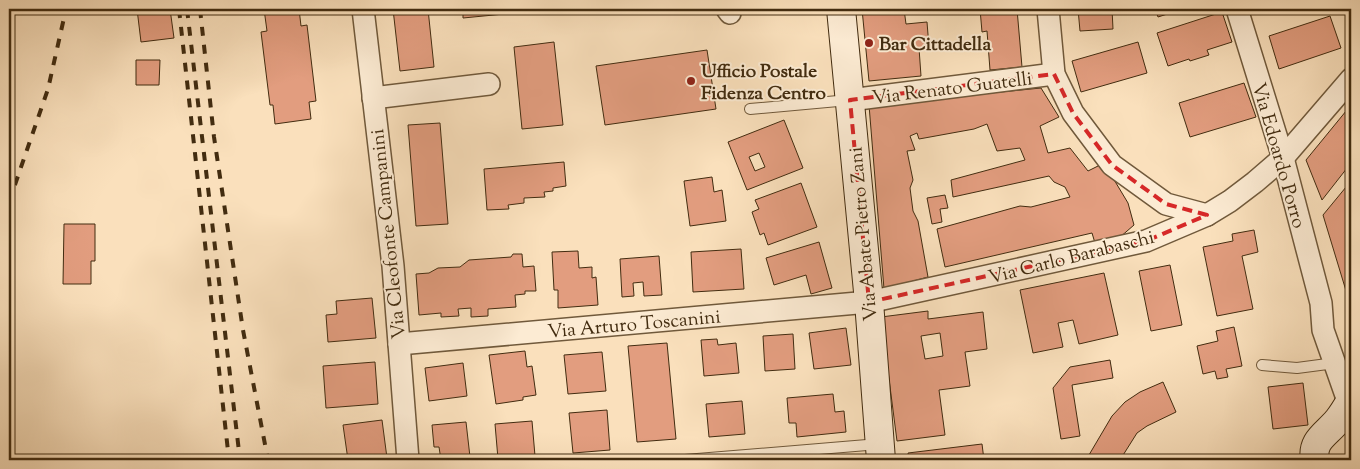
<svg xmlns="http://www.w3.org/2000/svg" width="1360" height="469" viewBox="0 0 1360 469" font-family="'Sorts Mill Goudy',serif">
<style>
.building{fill:#e29d7f;stroke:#422c10;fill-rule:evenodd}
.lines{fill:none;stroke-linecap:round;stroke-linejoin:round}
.lane-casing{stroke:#70593b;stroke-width:12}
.street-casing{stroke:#70593b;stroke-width:24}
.secondary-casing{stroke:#422c10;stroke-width:30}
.lane{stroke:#fcebd3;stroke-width:10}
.street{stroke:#fcebd3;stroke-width:21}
.secondary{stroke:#fcebd3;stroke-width:28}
.rail{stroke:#422c10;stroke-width:4;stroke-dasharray:9 9;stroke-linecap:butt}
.marked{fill:none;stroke:#d62828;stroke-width:4;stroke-dasharray:10 6;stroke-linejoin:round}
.poi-dot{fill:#8f2418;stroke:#fcebd3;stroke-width:2}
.labels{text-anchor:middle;stroke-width:4;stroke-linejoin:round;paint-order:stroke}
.poi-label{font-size:19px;font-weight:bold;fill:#422c10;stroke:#fcebd3;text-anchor:start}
.street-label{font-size:19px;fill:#422c10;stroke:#fcebd3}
</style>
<rect width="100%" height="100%" fill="#fae0bc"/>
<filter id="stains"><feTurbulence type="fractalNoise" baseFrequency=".004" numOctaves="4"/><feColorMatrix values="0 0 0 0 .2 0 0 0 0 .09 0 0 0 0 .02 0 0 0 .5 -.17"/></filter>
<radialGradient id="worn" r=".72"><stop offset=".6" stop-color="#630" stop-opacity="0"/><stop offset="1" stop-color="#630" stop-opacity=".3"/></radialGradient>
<g class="building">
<polygon points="137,9 170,9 174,38 141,42"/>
<polygon points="264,9 299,9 301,26 307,25 316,101 309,102 311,119 275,124 273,105 270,105 261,32 267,31"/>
<polygon points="393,9 428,9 434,67 400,71"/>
<polygon points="463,9 545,9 545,10 463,18"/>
<polygon points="862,9 904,9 906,24 927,22 929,47 919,48 921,76 869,81"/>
<polygon points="980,9 1017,9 1022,67 990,70 987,31 982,32"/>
<polygon points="1078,9 1112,9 1113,29 1080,31"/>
<polygon points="1155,9 1183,9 1158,17"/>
<polygon points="1222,12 1232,42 1207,50 1209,55 1190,61 1189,59 1168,66 1157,33"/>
<polygon points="1330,16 1341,48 1279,69 1269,36"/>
<polygon points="554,42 563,125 522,129 514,47"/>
<polygon points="1138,42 1147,73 1081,92 1072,61"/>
<polygon points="707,50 716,109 605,125 596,66"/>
<polygon points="136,60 160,60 159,85 136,85"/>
<polygon points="1244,83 1256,117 1190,137 1179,103"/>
<polygon points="1041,88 1059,117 1040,126 1048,153 1070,148 1088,171 1104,163 1128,203 1134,225 1119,238 1095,243 1092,233 945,267 937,229 1020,206 1031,207 1070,197 1065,187 1054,182 1049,176 953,197 951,180 1025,160 1020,148 997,151 987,124 974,129 919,139 917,133 910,136 915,150 907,151 913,180 910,188 913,211 918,221 928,277 884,289 869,105"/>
<polygon points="1351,105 1351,163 1322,200 1306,160"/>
<path d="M784,120l19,48 -56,22 -19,-48zM759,153l6,14 -10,4 -6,-14z"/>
<polygon points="440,123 448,224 416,226 408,125"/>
<polygon points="564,162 566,186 553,188 553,191 544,192 545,197 524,198 524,203 508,205 509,209 487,210 484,169"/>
<polygon points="712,177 714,192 722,190 726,221 690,226 684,181"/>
<polygon points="1351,181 1351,297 1347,294 1323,215"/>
<polygon points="801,183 817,227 768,245 764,233 760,235 752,212 759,209 755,200"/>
<polygon points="945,195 948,208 940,209 942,222 932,224 927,198"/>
<polygon points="64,224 95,224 95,261 91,261 91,284 63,284"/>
<polygon points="1254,230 1258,252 1242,256 1253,309 1217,316 1203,247 1233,241 1232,234"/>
<polygon points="819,242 832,288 811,294 806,275 774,285 766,258"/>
<polygon points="741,249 744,289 693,292 691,252"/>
<polygon points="578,251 579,268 592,267 592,278 596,277 598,305 558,308 558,290 554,290 552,252"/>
<polygon points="513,254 522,254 523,267 534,266 536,291 525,291 525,294 515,295 516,307 488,309 488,316 471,317 471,308 458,309 459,316 441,317 441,313 419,315 416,274 429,273 438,268 460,267 469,260 511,257"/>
<polygon points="659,256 662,295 644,296 643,282 633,283 634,296 622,297 620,259"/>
<polygon points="1170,265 1182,325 1151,331 1139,271"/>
<polygon points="1104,273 1118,335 1079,344 1073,320 1058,323 1063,347 1033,353 1020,290"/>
<polygon points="372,298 376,338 328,342 326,315 337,314 336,301"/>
<path d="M928,311v8l55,-7 4,37 -22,3 5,34 -31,4 6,45 -48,6 -16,-124zM940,333l3,23 -18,3 -4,-23z"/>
<polygon points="1234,327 1242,366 1226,369 1228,377 1217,379 1215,371 1203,374 1197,346 1218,341 1216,331"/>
<polygon points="846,328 851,365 814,369 809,333"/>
<polygon points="793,334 795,369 765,371 763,336"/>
<polygon points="717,339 718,345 736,343 739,373 704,376 701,340"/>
<polygon points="667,343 676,439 637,442 628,346"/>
<polygon points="525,351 527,367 532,366 536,395 523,397 523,400 496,404 489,355"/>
<polygon points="602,352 606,391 568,394 564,355"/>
<polygon points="1110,360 1113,378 1072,385 1080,436 1061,439 1053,388 1070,367"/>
<polygon points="375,362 378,404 326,408 323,366"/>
<polygon points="463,363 467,396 429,401 425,368"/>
<polygon points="1163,382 1176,412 1147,426 1137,433 1120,460 1086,460 1112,416 1125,402 1140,392"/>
<polygon points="1303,383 1308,425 1273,429 1268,387"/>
<polygon points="833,394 835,412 844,411 846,432 797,437 796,423 789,423 787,398"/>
<polygon points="742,401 745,434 709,437 706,404"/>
<polygon points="607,410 610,450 573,453 569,413"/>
<polygon points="382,420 387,458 348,460 343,425"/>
<polygon points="532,421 535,456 498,459 495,424"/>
<polygon points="466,422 470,457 441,460 439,447 434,447 432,425"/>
<polygon points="982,444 984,460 909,460 908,453"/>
</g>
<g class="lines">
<g class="lane-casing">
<g id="lane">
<polyline points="750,109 849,100"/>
<polyline points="1262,365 1297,368 1335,363"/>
<polyline points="685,460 879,444"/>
</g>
</g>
<g class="street-casing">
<g id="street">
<polyline points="363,9 393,266 408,460"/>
<polyline points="727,9 730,13"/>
<polyline points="1048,9 1054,74 1073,113 1112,165 1166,204 1207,215"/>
<polyline points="1237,9 1283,158 1321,303 1323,330 1349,404"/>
<polyline points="373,98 489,84"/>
<polyline points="850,100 1054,74"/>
<polyline points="399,344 869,302 1146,241 1207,215 1230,201 1255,182 1283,158 1351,79"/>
</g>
</g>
<g class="secondary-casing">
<g id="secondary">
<polyline points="841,9 869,302 881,460"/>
<path d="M1315,460c-4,-20 12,-26 23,-40 5,-6 9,-13 13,-20"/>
</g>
</g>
<use href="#lane" class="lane"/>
<use href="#street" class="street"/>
<use href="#secondary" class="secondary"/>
<g class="rail">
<polyline points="179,9 229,460"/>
<polyline points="187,9 240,460"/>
<polyline points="200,9 214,137 243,330 268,460"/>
<polyline points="9,202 48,89 66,9"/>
</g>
</g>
<path class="marked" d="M1054,74l19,39 39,52 54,39 41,11 -61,26 -277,61 -19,-202z"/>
<g class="poi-dot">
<circle cx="869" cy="43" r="5"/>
<circle cx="691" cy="81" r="5"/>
</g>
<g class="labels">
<g class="poi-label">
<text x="879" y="50">Bar Cittadella</text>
<text x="701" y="77">Ufficio Postale<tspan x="701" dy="22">Fidenza Centro</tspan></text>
</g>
<g class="street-label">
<text transform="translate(952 87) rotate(-7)" y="7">Via Renato Guatelli</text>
<text transform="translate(1280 155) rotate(74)" y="7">Via Edoardo Porro</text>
<text transform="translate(387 234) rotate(-96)" y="7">Via Cleofonte Campanini</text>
<text transform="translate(862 234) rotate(-95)" y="7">Via Abate Pietro Zani</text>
<text transform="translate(1071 256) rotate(-14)" y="7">Via Carlo Barabaschi</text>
<text transform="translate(634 323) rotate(-5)" y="7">Via Arturo Toscanini</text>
</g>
</g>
<rect width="1360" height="469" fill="none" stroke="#fae0bc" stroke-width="30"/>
<rect x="10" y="10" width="1340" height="449" fill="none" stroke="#422c10" stroke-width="2.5"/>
<rect x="15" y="15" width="1330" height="439" fill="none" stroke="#422c10"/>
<rect width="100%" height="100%" filter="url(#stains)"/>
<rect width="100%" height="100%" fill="url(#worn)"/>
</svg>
